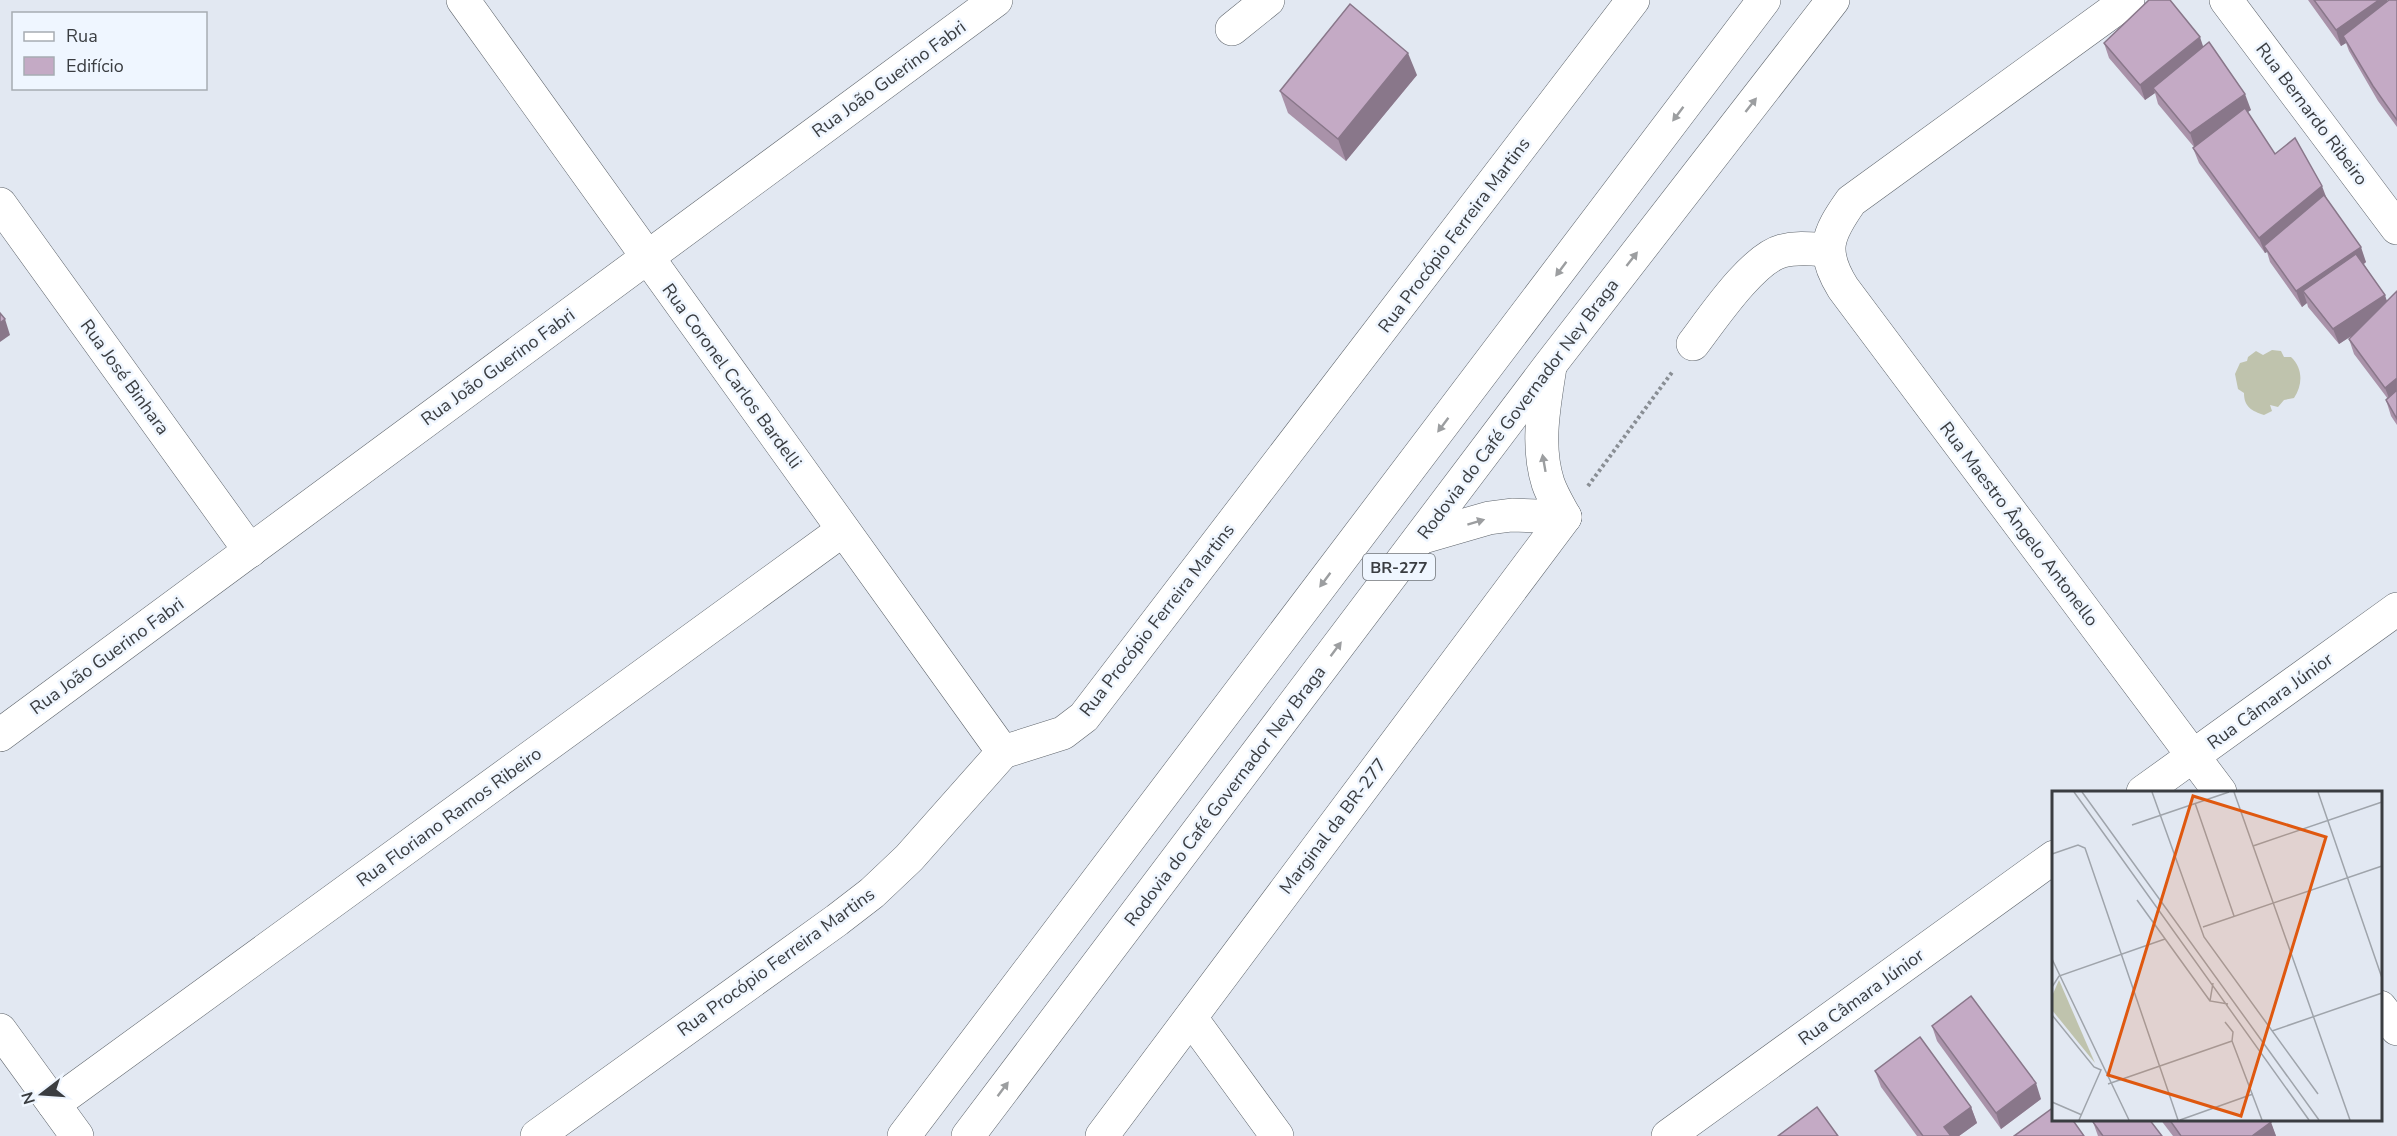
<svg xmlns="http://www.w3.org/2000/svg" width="2397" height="1136" viewBox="0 0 2397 1136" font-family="'Nunito Sans',sans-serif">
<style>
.green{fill:#bfc3ad}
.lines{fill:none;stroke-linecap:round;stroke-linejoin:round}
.minor-casing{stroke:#5e646b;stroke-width:34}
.highway-casing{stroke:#5e646b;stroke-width:34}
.path{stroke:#898e94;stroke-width:4;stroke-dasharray:3 3;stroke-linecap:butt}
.minor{stroke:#fff;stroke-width:33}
.highway{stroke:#fff;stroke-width:33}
.wall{fill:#a992a9}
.shaded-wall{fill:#89778a}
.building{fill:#c4aac5;stroke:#89778a;stroke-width:1.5}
.oneway{fill:#9c9ea0}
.labels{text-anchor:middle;stroke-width:5;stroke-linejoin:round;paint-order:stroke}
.shield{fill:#eff6ff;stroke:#70747a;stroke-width:1.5}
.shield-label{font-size:16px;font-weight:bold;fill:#3a3d41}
.street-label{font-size:18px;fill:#3a3d41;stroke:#eff6ff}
.inset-road{fill:none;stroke:#9fa4ab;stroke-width:1.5}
.view{fill:#df580f;fill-opacity:0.15;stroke:#df580f;stroke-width:3}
.inset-edge{fill:none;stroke:#3a3d41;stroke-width:3}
</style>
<rect width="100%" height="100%" fill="#e2e8f2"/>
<path class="green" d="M2272,350l9,1 3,6h7c12,11 12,28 3,41l-10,2 -6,7 -8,-2 2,6 -8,4c-12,-4 -20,-8 -20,-22l-6,-4 -3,-15 5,-11 7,-2 1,-4 8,-6 7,4z"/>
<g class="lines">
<g class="minor-casing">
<g id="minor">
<polyline points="463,0 1003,752"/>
<path d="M2128,0l-277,201c-24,34 -31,50 -8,87l377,504"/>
<polyline points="2226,0 2397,228"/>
<polyline points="1232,29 1268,0"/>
<polyline points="0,204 250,551"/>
<path d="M1693,344c19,-25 59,-85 89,-93 15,-4 30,-2 46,-1"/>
<polyline points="0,735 996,0"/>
<polyline points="2143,792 2397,609"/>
<polyline points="2380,1007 2397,1029"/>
<polyline points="1191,1018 1277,1136"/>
<polyline points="0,1030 77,1136"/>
<polyline points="54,1104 843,530"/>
<polyline points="537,1136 837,920 872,893 909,858 1003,752 1063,733 1084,717 1633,0"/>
<polyline points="1102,1136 1565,517"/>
<polyline points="1668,1136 2054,857"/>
</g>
</g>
<g class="highway-casing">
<g id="highway">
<path d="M1420,538l69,-20 23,-3 53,2c-6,-11 -13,-22 -17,-34 -12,-38 -4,-77 2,-116"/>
<polyline points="904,1136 1764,0"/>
<polyline points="968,1136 1550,365 1833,0"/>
</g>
</g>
<polyline class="path" points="1588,486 1673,371"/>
<use href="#minor" class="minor"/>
<use href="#highway" class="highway"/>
</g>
<g class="wall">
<polygon points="2308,0 2387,0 2387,1 2397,0 2397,127 2378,101 2349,51 2346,43 2341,46"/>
<polygon points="2104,43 2203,47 2251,110 2247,112 2275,154 2326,198 2366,262 2364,264 2387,301 2397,292 2397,425 2391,416 2386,400 2388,399 2354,354 2349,339 2351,336 2339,344 2308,307 2307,303 2302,307 2270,262 2267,252 2265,253 2199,163 2193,148 2194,147 2158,104 2155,93 2145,100 2109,58"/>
<polygon points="1417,75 1346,161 1288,113 1280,91"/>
<polygon points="1932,1026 2041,1099 2001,1129 1937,1041"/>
<polygon points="1875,1071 1971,1107 1977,1123 1959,1136 1917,1136 1881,1087"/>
<polygon points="2160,1119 2269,1119 2276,1136 2173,1136"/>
<polygon points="2093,1122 2162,1136 2098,1136"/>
</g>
<g class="shaded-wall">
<polygon points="2379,0 2387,0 2391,11 2343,36 2346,43 2341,46 2336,30"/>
<polygon points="2200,37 2205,52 2153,88 2155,93 2145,100 2140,85"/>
<polygon points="1408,53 1417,75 1346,161 1338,139"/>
<polygon points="2245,94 2251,110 2195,148 2190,133"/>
<polygon points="2322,186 2328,202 2264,246 2267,252 2265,253 2259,238"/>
<polygon points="2361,247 2366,262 2311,301 2303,291 2307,303 2302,307 2296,291"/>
<polygon points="2385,295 2390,311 2339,344 2333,329"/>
<polygon points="5,319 10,335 0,342 0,323"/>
<polygon points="2397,378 2397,398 2391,403 2385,388"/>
<polygon points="2036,1083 2041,1099 2001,1129 1996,1113"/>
<polygon points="1971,1107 1977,1123 1959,1136 1947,1136 1944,1127"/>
<polygon points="2271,1122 2276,1136 2252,1136"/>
</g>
<g class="building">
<polygon points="2149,0 2170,0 2200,37 2140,85 2104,43"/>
<polygon points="2314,0 2379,0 2336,30"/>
<polygon points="2389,0 2397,0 2397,120 2373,86 2343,36"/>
<polygon points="1350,4 1408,53 1338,139 1280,91"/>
<polygon points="2209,42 2245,94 2190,133 2153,88"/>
<polygon points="2245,108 2275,154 2295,138 2322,186 2259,238 2193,148"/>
<polygon points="2324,195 2361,247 2296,291 2264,246"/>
<polygon points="2356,254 2385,295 2333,329 2303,291"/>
<polygon points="2397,291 2397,378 2385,388 2349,339"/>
<polygon points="0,313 5,319 0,323"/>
<polygon points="2397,390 2397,419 2386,400"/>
<polygon points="1971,996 2036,1083 1996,1113 1932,1026"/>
<polygon points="1920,1037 1971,1107 1944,1127 1951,1136 1923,1136 1875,1071"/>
<polygon points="1817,1107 1838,1136 1778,1136"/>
<polygon points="2054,1107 2054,1119 2072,1119 2084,1136 2014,1136"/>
<polygon points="2097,1119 2149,1119 2162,1136 2103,1136 2093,1122"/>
<polygon points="2169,1119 2269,1119 2271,1122 2252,1136 2181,1136"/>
</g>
<defs><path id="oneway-solid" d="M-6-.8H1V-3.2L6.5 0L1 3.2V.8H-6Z" transform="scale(1.5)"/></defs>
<g class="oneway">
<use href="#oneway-solid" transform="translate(1751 105) rotate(-52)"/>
<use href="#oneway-solid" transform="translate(1678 114) rotate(127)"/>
<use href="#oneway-solid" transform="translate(1632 259) rotate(-52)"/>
<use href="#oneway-solid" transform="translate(1561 269) rotate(127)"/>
<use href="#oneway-solid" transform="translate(1443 425) rotate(127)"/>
<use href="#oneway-solid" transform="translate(1544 463) rotate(-100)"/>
<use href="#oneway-solid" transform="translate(1476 522) rotate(-17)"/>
<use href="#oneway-solid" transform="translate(1325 580) rotate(127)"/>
<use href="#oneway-solid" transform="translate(1336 649) rotate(-53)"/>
<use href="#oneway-solid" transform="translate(1003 1089) rotate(-53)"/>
</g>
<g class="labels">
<rect class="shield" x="1363" y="554" width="72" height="26" rx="4.5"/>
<g class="shield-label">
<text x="1399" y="573">BR-277</text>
</g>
<g class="street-label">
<text transform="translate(889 79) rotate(-36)" y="6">Rua João Guerino Fabri</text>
<text transform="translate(2312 114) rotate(53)" y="6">Rua Bernardo Ribeiro</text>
<text transform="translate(1454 235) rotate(-53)" y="6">Rua Procópio Ferreira Martins</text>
<text transform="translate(498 367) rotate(-36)" y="6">Rua João Guerino Fabri</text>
<text transform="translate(732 376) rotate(54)" y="6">Rua Coronel Carlos Bardelli</text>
<text transform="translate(125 377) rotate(54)" y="6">Rua José Binhara</text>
<text transform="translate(1518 409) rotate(-53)" y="6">Rodovia do Café Governador Ney Braga</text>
<text transform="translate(2019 524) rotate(53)" y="6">Rua Maestro Ângelo Antonello</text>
<text transform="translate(1157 620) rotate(-52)" y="6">Rua Procópio Ferreira Martins</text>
<text transform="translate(107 656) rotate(-36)" y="6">Rua João Guerino Fabri</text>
<text transform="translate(2270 701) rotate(-36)" y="6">Rua Câmara Júnior</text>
<text transform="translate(1225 796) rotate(-53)" y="6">Rodovia do Café Governador Ney Braga</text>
<text transform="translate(449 817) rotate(-36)" y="6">Rua Floriano Ramos Ribeiro</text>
<text transform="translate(1333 826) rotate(-53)" y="6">Marginal da BR-277</text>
<text transform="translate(776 962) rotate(-36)" y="6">Rua Procópio Ferreira Martins</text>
<text transform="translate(1861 997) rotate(-36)" y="6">Rua Câmara Júnior</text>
</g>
</g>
<g transform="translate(2052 791)">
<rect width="330" height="330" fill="#e2e8f2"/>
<path d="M7,189l36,83 -43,-53v-14z" fill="#bfc3ad"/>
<path class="inset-road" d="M22,1l235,328M30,1l237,328M100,1l52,145 114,157M182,1l116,328M266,1l64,186M143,12l39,113M80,34l97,-33M201,55l129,-44M0,63l26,-9 7,3 93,272M85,109l73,101M151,136l179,-61M0,168l77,161M161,192l-3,18 18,3M0,196l7,-11 106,-37M0,224l42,52 7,3 -22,50M173,231l8,10 -1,9M220,240l110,-38M180,250l30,79M56,293l124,-43M0,311l30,13M128,329l73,-26"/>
<path class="view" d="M141,5l133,41 -85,279 -133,-41z"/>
<rect width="330" height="330" class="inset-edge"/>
</g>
<rect x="12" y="12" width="195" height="78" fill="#eff6ff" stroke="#a7acb3" stroke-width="1.5"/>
<rect x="24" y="32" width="30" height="9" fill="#ffffff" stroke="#a7acb3" stroke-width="1.5"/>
<text x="66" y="42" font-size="18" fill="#3a3d41">Rua</text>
<rect x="24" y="57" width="30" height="18" fill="#c4aac5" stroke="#a7acb3" stroke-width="1.5"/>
<text x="66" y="72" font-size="18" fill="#3a3d41">Edifício</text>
<g transform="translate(42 1094) rotate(253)" stroke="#eff6ff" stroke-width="4.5" paint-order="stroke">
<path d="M0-4.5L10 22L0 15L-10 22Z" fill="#3a3d41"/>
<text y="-9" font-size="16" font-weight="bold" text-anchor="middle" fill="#3a3d41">N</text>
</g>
</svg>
